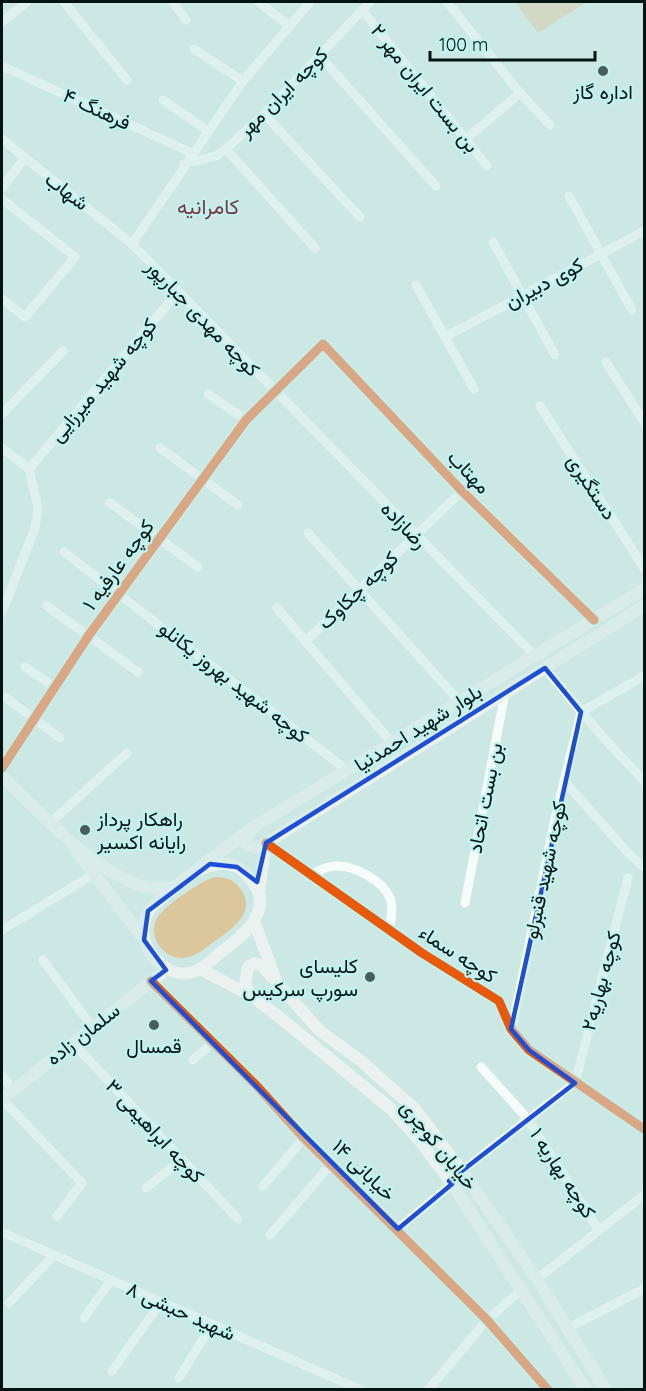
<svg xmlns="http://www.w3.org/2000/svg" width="646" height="1391" viewBox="0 0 646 1391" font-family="Quicksand,Vazirmatn,sans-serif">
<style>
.green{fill:#dcc69c}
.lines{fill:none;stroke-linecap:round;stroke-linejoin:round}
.minor{stroke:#f7fcfb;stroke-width:9}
.secondary{stroke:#ebf1ee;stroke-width:12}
.cycleway-casing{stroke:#c1f3ee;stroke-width:13}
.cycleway{stroke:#e8590c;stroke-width:9}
.marked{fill:none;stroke:#1d4ed8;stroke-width:4.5;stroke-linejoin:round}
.poi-dot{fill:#495e5c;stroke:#c1f3ee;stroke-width:2}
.labels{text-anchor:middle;stroke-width:4.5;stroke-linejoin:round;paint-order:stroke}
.street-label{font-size:20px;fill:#021412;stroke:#c1f3ee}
.poi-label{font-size:20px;fill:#021412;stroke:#c1f3ee}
.neighbourhood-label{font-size:21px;fill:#7c3544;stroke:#c1f3ee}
</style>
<rect width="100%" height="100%" fill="#cce8e5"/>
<g class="green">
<polygon points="515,2 587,2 538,33"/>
<path d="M215,877c9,0 18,2 24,10 20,24 -7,42 -24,54 -7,5 -15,12 -23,15 -22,9 -45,-14 -36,-36 6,-13 44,-39 59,-43z"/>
</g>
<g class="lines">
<g class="minor">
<polyline points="64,2 127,80"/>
<polyline points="173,2 186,20"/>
<polyline points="258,2 290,26"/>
<polyline points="447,2 520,93 550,125"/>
<polyline points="362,10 487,166"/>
<polyline points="2,22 27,2"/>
<polyline points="194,49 243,81"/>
<polyline points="319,55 436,186"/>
<polyline points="2,66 192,153"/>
<polyline points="163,100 208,131"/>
<polyline points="264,114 360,217"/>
<polyline points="467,138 520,93"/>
<polyline points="2,139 132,244 535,656"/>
<polyline points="226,149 315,248"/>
<polyline points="184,164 216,156 226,149 264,114 370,2"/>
<polyline points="2,188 24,159"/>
<polyline points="569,196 632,310"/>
<polyline points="2,199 75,257 25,317 2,299"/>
<polyline points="493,242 555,355"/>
<polyline points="132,244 243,81 310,2"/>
<polyline points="416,285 474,389"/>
<polyline points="445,337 644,231"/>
<polyline points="606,362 644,422"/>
<polyline points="208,394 246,420"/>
<polyline points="540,406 644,568"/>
<polyline points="2,414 63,351"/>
<polyline points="2,448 29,469 38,508 35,528 2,612"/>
<polyline points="160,448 238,505"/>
<polyline points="29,469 178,292"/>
<polyline points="110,503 198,567"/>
<polyline points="308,533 460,702"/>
<polyline points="64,552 348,771"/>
<polyline points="47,606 138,672"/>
<polyline points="277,608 393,744"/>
<polyline points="307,640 462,491"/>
<polyline points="25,667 55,687"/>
<polyline points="545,668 601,735 644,781"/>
<polyline points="5,697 60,738"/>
<polyline points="2,768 89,635 246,420 323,344 462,491 594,620"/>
<polyline points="564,781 629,854 644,867"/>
<polyline points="51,822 127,753"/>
<polyline points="266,843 422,953 499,1001 511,1029 529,1050 644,1129"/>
<path d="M309,876c9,-5 16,-9 26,-10 19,-1 47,14 55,32 4,9 1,23 -1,32"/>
<polyline points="465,903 505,693"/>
<polyline points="2,930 94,874"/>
<polyline points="43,960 92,1027"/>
<polyline points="151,981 256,1085 302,1136 487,1320 548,1390"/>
<polyline points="512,1027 555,819 581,712 644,676"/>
<polyline points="73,1043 238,1219"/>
<polyline points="193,1060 213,1042"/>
<polyline points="481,1067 527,1118 598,1229"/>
<polyline points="2,1076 13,1090"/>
<polyline points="2,1099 82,1183 57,1216"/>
<polyline points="462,1171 575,1083 628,878"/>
<polyline points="263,1186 304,1138"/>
<polyline points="146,1188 182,1159"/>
<polyline points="398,1229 452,1184"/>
<polyline points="2,1232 361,1390"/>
<polyline points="270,1235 331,1164"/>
<polyline points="537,1279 644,1195"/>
<polyline points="9,1303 54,1255"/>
<polyline points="84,1318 111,1280"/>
<polyline points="568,1328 644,1289"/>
<polyline points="112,1371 161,1302"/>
<polyline points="179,1378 212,1324"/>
<polyline points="428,1390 487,1320 521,1290"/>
</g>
<g class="secondary">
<path d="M2,776c35,34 93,97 141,110 11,3 22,2 32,1"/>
<polyline points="252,829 245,840 247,845 256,848 266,843"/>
<polyline points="76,851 144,939"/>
<path d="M195,872c26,-14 46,-11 61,15 16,27 -18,53 -36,66 -7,6 -14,13 -22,17 -23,11 -45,-7 -53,-28 -3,-11 -1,-27 7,-35 30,-29 67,-53 100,-79l392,-239"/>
<polyline points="259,891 266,843 644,606"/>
<polyline points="254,921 277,983 319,1030 361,1061 416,1110 462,1171 537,1279 606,1390"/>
<polyline points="200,969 252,996 283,1020 391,1109 420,1141 452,1184 586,1390"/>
<polyline points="252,996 245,985 248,967 255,963 262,966 272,977"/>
<polyline points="2,1099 166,970"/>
</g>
<g class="cycleway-casing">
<g id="cycleway">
<polyline points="2,768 89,635 246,420 323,344 462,491 594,620"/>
<polyline points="266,843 422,953 499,1001 511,1029 529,1050 644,1129"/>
<polyline points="151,981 256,1085 302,1136 487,1320 548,1390"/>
</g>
</g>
<use href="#cycleway" class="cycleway"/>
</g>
<path d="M0 0H646V1391H0ZM545,668l36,44 -70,317 18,21 46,33 -126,98 3,3 -54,45 -247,-248 15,-11 -22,-30 4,-29 62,-47 27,3 20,15 9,-39z" fill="#cce8e5" fill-opacity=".55" fill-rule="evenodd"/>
<path class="marked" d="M545,668l36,44 -70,317 18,21 46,33 -126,98 3,3 -54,45 -247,-248 15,-11 -22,-30 4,-29 62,-47 27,3 20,15 9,-39z"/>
<g class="poi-dot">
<circle cx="603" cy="71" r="6"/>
<circle cx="85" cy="830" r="6"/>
<circle cx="370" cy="977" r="6"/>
<circle cx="154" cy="1025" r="6"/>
</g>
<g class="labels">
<g class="street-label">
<text transform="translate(425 88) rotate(51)" y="7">۲ بن بست ایران مهر</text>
<text transform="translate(283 92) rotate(-45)" y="7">کوچه ایران مهر</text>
<text transform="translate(97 109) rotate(25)" y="7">فرهنگ ۴</text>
<text transform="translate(67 191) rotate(37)" y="7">شهاب</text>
<text transform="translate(544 283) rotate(-28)" y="7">کوی دبیران</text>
<text transform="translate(203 318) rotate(46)" y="7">کوچه مهدی جبارپور</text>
<text transform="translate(103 380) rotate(-50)" y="7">کوچه شهید میرزایی</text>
<text transform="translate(469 472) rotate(46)" y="7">مهتاب</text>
<text transform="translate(592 487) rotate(57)" y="7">دستگیری</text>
<text transform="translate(404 525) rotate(46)" y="7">رضازاده</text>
<text transform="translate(118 565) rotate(-54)" y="7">کوچه عارفیه ۱</text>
<text transform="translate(358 590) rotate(-44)" y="7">کوچه چکاوک</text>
<text transform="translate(234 682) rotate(38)" y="7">کوچه شهید بهروز یکانلو</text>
<text transform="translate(418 728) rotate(-32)" y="7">بلوار شهید احمدنیا</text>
<text transform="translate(485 798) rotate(-79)" y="7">بن بست اتحاد</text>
<text transform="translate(545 870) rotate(-78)" y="7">کوچه شهید قنبرلو</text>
<text transform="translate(458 954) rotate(33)" y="7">کوچه سماء</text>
<text transform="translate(601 981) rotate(-75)" y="7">کوچه بهاریه۲</text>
<text transform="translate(83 1034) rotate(-38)" y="7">سلمان زاده</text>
<text transform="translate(155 1131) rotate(47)" y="7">کوچه ابراهیمی ۳</text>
<text transform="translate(439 1145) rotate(51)" y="7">خیابان کوچری</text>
<text transform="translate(364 1170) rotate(44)" y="7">خیابانی ۱۴</text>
<text transform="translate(563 1173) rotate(57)" y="7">کوچه بهاریه ۱</text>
<text transform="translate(181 1311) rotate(24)" y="7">شهید حبشی ۸</text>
</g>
<g class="poi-label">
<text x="603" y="99">اداره گاز</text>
<text x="97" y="826" text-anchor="start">راهکار پرداز<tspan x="97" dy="23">رایانه اکسیر</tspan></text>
<text x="358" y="973" text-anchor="end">کلیسای<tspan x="358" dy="23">سورپ سرکیس</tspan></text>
<text x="154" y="1053">قمسال</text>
</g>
<g class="neighbourhood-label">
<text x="208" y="214">کامرانیه</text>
</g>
</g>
<rect width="646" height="1391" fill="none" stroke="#021412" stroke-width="6"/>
<path d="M430 51v9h165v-9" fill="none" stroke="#021412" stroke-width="3"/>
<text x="439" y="51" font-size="18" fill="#021412" stroke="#c1f3ee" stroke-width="4.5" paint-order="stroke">100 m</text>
</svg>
